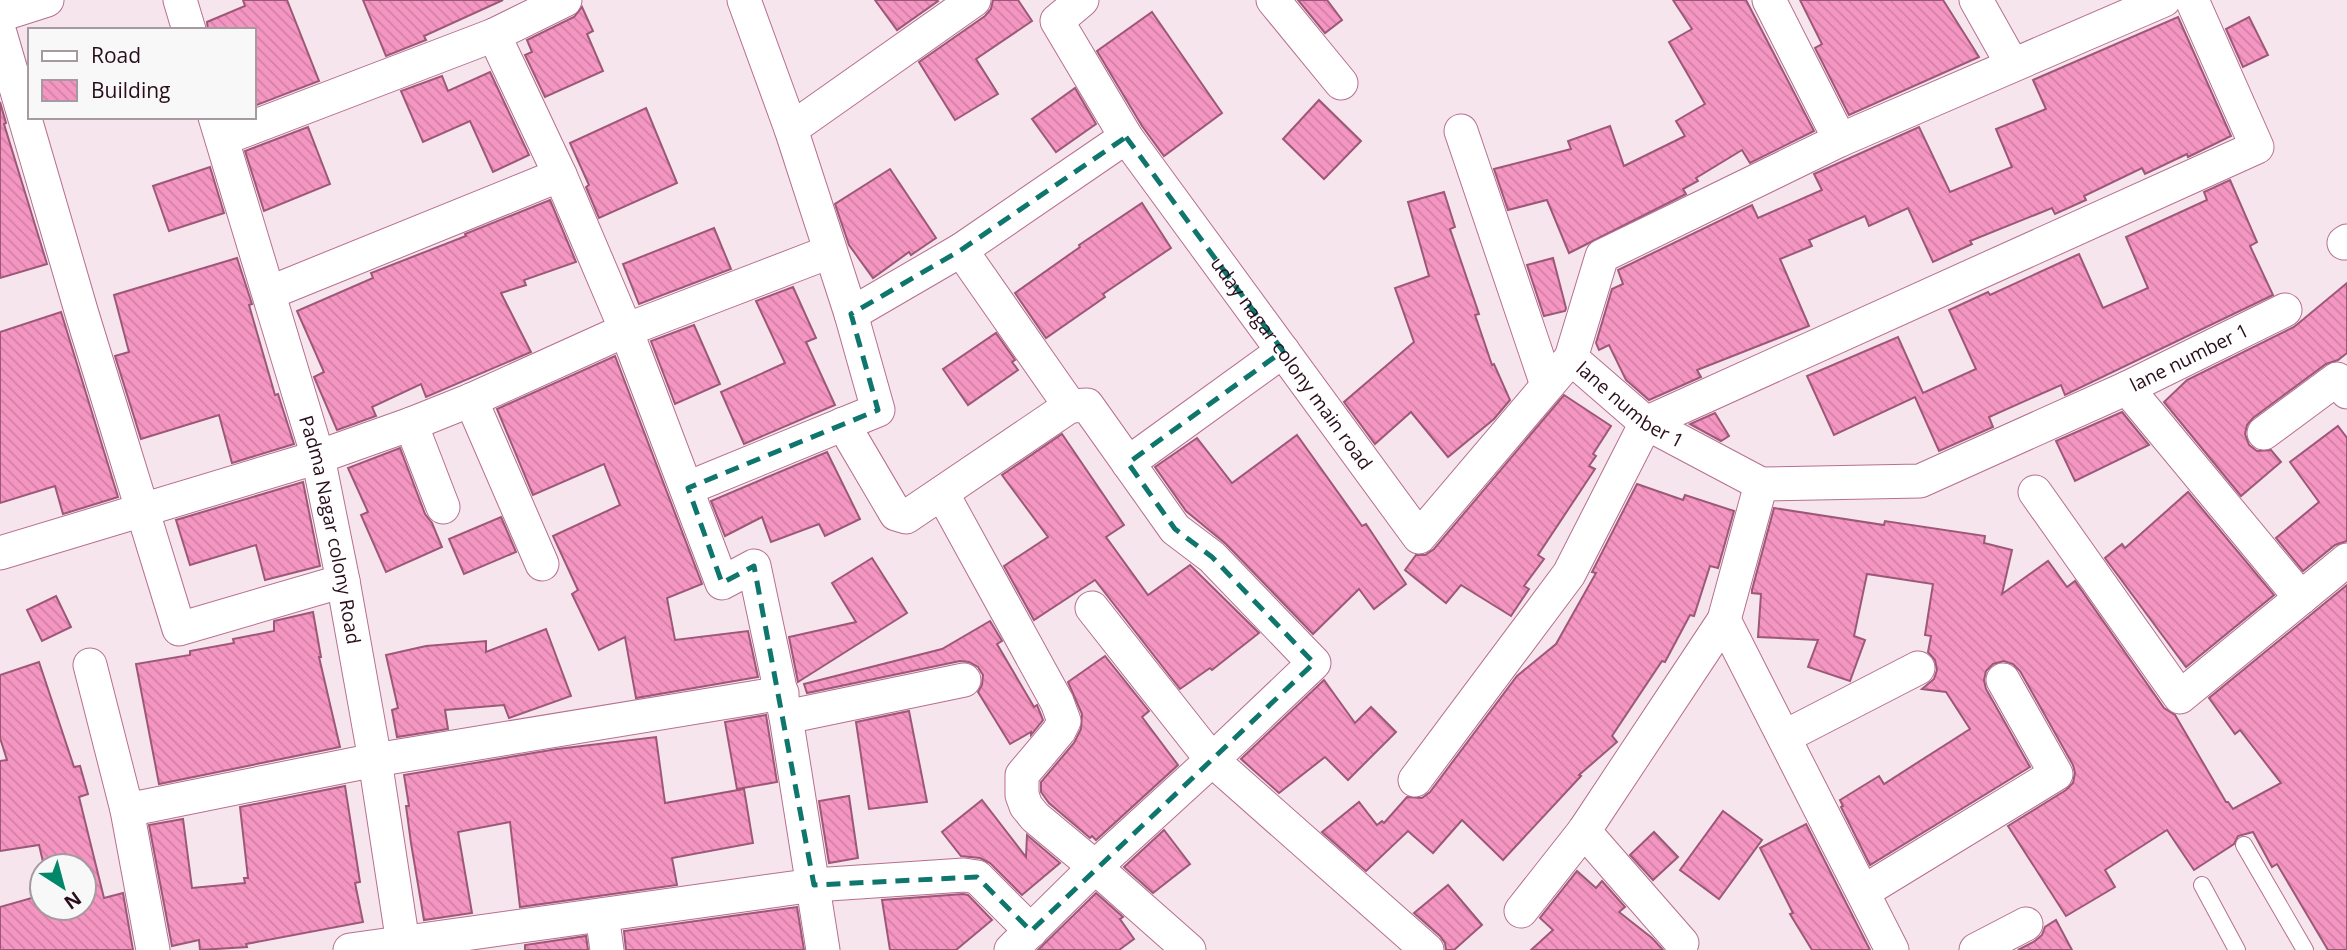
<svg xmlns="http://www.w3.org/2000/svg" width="2347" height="950" viewBox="0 0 2347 950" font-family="'Open Sans',sans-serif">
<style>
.building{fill:url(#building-back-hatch);stroke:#9d5878;stroke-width:2}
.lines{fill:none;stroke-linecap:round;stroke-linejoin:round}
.service-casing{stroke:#b76f90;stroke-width:18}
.minor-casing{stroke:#b76f90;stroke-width:35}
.service{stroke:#fff;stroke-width:16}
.minor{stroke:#fff;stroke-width:33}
.marked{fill:none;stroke:#0f766e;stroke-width:5;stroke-dasharray:14 9;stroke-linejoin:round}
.labels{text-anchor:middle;stroke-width:5;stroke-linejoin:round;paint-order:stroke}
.street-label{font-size:19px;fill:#290d1b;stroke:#f8f8f8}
</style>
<defs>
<pattern id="building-back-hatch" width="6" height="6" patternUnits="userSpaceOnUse" patternTransform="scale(1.75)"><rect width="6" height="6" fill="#f596c2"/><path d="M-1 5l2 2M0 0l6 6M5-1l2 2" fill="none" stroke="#d280a6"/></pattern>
</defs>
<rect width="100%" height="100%" fill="#f6e5ec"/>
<g class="building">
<polygon points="243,0 287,0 319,81 254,106 254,30 208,30 207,22 245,6"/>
<polygon points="363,0 503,0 424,36 426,40 386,56"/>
<polygon points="875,0 937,0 938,1 897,30"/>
<polygon points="993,0 1018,0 1032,21 976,59 998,94 955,120 919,62 985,16 991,9"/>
<polygon points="1298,0 1327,0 1342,20 1325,33"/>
<polygon points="1673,0 1746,0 1814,131 1750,163 1742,150 1696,178 1698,181 1683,189 1686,194 1569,253 1547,200 1508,210 1494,169 1571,149 1568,141 1610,126 1624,166 1685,136 1676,121 1705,104 1669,42 1692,29"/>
<polygon points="1800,0 1943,0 1979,57 1849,115 1815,48 1822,44"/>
<polygon points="582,7 593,31 587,34 603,71 545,97 525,55 532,52 527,40 574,17"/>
<polygon points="1152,12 1222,113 1164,156 1142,126 1097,51"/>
<polygon points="2178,17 2231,136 2188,157 2187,154 2145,174 2142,168 2084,196 2086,200 2055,214 2052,208 1970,241 1972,244 1933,262 1908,208 1869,226 1865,216 1809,240 1812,246 1780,259 1809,326 1697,370 1701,377 1649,400 1626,380 1609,345 1599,350 1596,343 1612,289 1623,284 1618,270 1752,205 1758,218 1822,190 1814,174 1919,127 1950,192 2012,167 1996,129 2046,109 2033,80"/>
<polygon points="2249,17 2268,55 2243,67 2226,29"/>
<polygon points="490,72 529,155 493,172 470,121 423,142 401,91 442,76 448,91"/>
<polygon points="1075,88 1096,124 1056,152 1032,119"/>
<polygon points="1319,100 1361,141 1324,179 1283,139"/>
<polygon points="0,102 6,123 4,124 47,264 0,278"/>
<polygon points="646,108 677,183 599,218 586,187 589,185 570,143"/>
<polygon points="308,127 330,184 264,211 245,151"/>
<polygon points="210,167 224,213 169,231 153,186"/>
<polygon points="890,169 936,238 911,255 909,252 873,278 849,245 835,204"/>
<polygon points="2230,180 2257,242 2250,246 2273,295 2065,395 2061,385 1989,417 1993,427 1939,451 1915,397 1834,435 1807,376 1898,337 1923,393 1976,369 1949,310 1988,292 1990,295 2079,254 2103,308 2148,288 2126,237 2207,200 2204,192"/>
<polygon points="1444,192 1455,227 1450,229 1479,314 1475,315 1492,365 1494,364 1510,400 1494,419 1448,457 1411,412 1375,444 1344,402 1414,342 1395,288 1429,276 1408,202"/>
<polygon points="550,200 576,262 524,280 526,285 501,293 531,352 426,397 421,384 372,407 376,416 337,430 314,377 324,372 297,311 373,278 371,273 466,236 465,234"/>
<polygon points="1142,203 1171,248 1103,294 1105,297 1046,338 1015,293 1080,247 1079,245"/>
<polygon points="714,228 731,269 639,304 623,264"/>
<polygon points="237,258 252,304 249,305 275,395 278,394 294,444 232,463 219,415 141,439 115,356 129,352 114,295"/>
<polygon points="1553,258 1566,308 1565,311 1544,316 1527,265"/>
<polygon points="2347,283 2347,353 2338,360 2326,364 2253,418 2247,425 2245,434 2249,445 2257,451 2271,450 2281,462 2241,496 2164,402 2187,380 2294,327"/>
<polygon points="793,287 816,338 806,342 835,405 744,444 721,392 785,363 756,301"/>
<polygon points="61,312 118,497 63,514 55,486 0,503 0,332"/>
<polygon points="694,325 720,384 675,404 651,341"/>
<polygon points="996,333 1015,360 1012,362 1018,370 968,405 943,369"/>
<polygon points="615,356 702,584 667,598 675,640 748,631 758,677 636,698 625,637 599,650 572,594 578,590 553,536 620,505 604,464 533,495 497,409"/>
<polygon points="1564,395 1611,426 1593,454 1596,456 1589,466 1595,469 1538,555 1544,559 1524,586 1529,589 1511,616 1461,585 1446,603 1405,570 1416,555 1425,555 1434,549"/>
<polygon points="2122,412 2149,445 2075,481 2056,441"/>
<polygon points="1715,413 1729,436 1721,441 1690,424"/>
<polygon points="2338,426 2347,438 2347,541 2335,545 2303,571 2276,538 2319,502 2290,462"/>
<polygon points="1062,434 1124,525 1106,537 1148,595 1190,565 1259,633 1212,670 1210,668 1180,689 1095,580 1034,620 1004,566 1048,537 1002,475"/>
<polygon points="1297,435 1362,526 1366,524 1406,584 1374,609 1359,589 1313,634 1226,544 1186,511 1155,467 1197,438 1232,483"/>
<polygon points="400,448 425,514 432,523 442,547 386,572 361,515 368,512 348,468"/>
<polygon points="827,452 860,519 825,536 819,524 771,542 762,517 725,536 711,501"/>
<polygon points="303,482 320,566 265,580 256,545 190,565 176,520"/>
<polygon points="1637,484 1683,500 1685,495 1734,511 1718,568 1710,566 1694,616 1690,615 1665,662 1662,661 1612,736 1617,742 1579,775 1581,776 1503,860 1462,820 1433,853 1408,831 1366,871 1322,832 1359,802 1377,825 1382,821 1384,823 1407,797 1422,798 1430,792 1517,676 1556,644 1596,573 1592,572"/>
<polygon points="2188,492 2274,595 2186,667 2105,558 2122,544 2125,548"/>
<polygon points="1774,508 1884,525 1885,521 1985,536 1984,543 2012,550 2002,594 2048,561 2067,587 2075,581 2164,708 2175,715 2226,802 2228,802 2233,809 2281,783 2240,730 2235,734 2209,698 2347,585 2347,950 2328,950 2277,864 2272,867 2253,832 2238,836 2234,844 2194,870 2167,830 2105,870 2115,887 2066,916 2008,826 2066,790 2073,783 2075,773 2073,765 2020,671 2013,664 2004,661 1993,664 1986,671 1984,680 1986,689 2030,767 1870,865 1841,807 1843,806 1840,800 1879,776 1884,784 1970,729 1946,692 1922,689 1934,679 1937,670 1935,660 1928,652 1931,636 1925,635 1933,584 1867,574 1854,636 1865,640 1850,681 1808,667 1818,640 1758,637 1761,594 1752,593 1752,590"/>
<polygon points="501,517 516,552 464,574 449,539"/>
<polygon points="872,558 907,613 798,682 789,637 856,622 832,583"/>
<polygon points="56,596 71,627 42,641 27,610"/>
<polygon points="313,612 321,657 319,657 340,747 159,784 136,664 190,655 190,651 234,643 233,639 274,631 274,621"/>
<polygon points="990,621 1002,641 997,644 1034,707 1037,705 1043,720 1031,735 1031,732 1010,744 978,692 982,685 983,675 978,667 969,662 960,661 807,693 804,684 942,649"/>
<polygon points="546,629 571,696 509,718 504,705 445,710 448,729 397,737 392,710 398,708 386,655 426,646 486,641 486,652"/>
<polygon points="1105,656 1149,711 1142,717 1178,765 1096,840 1092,836 1090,838 1049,803 1041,792 1041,782 1074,743 1081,729 1082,714 1068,682"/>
<polygon points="39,662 74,767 80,766 88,794 79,797 104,898 123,893 133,950 0,950 0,907 42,895 42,908 84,908 84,866 44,866 39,845 0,851 0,761 7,760 0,738 0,675"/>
<polygon points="1324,680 1355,723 1371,707 1396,732 1348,780 1325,757 1279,793 1241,759"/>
<polygon points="909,711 927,802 869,809 856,722"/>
<polygon points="766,715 777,782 737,789 725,722"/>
<polygon points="656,737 665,803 744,789 753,843 672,858 677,885 520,907 510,822 458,832 472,913 424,920 411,843 406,806 409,806 404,775 557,749"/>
<polygon points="345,786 360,882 355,883 363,922 246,944 247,947 200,950 199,940 172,946 149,825 183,819 192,888 245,883 244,878 248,878 240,807"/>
<polygon points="849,796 858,858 829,863 819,801"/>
<polygon points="982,800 1026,857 1027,835 1060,863 1022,895 990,863 980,858 961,856 942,832"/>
<polygon points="1723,811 1762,840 1719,899 1680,870"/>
<polygon points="1806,824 1870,950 1812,950 1790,914 1793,913 1760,848"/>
<polygon points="1164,830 1190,864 1153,893 1124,867"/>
<polygon points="1654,832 1678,857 1653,880 1630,855"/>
<polygon points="1577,871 1596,888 1602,881 1625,907 1619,912 1652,938 1663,950 1531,950 1553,930 1540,918"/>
<polygon points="1448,885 1482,925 1454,950 1446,950 1445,943 1440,936 1414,913"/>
<polygon points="1096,893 1123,917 1120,919 1134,939 1119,950 1038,950"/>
<polygon points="963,894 968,895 992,920 956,950 890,950 882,900"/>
<polygon points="797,907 804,950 626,950 624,931"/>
<polygon points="2056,920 2072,950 2018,950 2035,941 2042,935 2045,927"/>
<polygon points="586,936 588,950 525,950 525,945"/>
</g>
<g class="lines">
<g class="service-casing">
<g id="service">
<polyline points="2244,845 2305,950"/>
<polyline points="2202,885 2237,950"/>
</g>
</g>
<g class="minor-casing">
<g id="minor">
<polyline points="180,0 189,30"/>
<polyline points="565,0 494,35 560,175 626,330 722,583 754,566 786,717 823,950"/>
<polyline points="744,0 791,129 851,314 961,250 1070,406 906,517 896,514 843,424"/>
<path id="s1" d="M1082,0l-25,21 69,116 293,400 152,-179"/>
<polyline points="1273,0 1341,83"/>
<polyline points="1769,0 1840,140"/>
<polyline points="1976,0 2012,64"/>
<path id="s2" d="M2164,0l-324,140 -238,116 -31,102 75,65 115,61 159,-3 207,-93 158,-78"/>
<polyline points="0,15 47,0"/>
<polyline points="0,33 82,314 179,629 343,581"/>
<path id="s3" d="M215,117l103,340 25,124 32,179 29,190"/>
<polyline points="791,129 974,0"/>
<polyline points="1461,131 1547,385"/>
<polyline points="222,139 494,35"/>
<polyline points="2344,243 2347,241"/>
<polyline points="961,250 1126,137"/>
<polyline points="269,293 560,175"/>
<polyline points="2127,388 2301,598"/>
<polyline points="471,400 542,564"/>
<polyline points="1070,406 1087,405 1175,529 1212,557 1314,663 1212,760 1427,950"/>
<polyline points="411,424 443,507"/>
<polyline points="2264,433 2337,379 2347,392"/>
<polyline points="1128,463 1283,351"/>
<polyline points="1761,484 1724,620 1892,950"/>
<polyline points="688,488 878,410 851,314"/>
<polyline points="2035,492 2180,697 2347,560"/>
<polyline points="942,493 1057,702 1064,721 1059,731 1022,775 1022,795 1026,806 1035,817 1095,867 1189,950"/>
<polyline points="0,553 318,457 411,424 471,400 626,330 829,252"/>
<polyline points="90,665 127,810 153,950"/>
<polyline points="786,717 964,680"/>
<polyline points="1784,737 1918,668"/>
<polyline points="1415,780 1569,574 1646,423 2257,147 2192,0"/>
<polyline points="127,810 375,760 782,693"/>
<polyline points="1584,831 1682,943"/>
<polyline points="1863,892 2056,774 2003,680"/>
<polyline points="1521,911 1584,831 1724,620"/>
<polyline points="602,915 607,950"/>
<polyline points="350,950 814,885 964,875 977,877 1031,931"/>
<polyline points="1011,950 1095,867 1212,760 1092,608"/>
<polyline points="1976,950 2026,924"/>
</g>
</g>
<use href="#service" class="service"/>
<use href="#minor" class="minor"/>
</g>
<path class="marked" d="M1126,137l157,214 -155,112 47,66 37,28 102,106 -283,268 -54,-54 -163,8 -60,-319 -32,17 -34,-95 190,-78 -27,-96 110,-64z"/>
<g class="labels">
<g class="street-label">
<text dy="7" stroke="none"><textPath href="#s2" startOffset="1409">lane number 1</textPath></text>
<text dy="7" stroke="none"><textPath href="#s1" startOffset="448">uday nagar colony main road</textPath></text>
<text dy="7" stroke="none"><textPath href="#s2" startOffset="800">lane number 1</textPath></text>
<text dy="7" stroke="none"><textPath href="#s3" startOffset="429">Padma Nagar colony Road</textPath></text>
</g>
</g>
<rect x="28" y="28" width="228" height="91" fill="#f8f8f8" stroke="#a59aa0" stroke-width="2"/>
<rect x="42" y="51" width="35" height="10" fill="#ffffff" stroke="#a59aa0" stroke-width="2"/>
<text x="91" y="63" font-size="21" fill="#290d1b">Road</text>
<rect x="42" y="80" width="35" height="21" fill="url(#building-back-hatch)" stroke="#a59aa0" stroke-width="2"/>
<text x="91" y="98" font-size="21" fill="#290d1b">Building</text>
<g transform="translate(63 887) rotate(144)"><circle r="33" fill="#f8f8f8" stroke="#a59aa0" stroke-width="2"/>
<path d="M0-5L12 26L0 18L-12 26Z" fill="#02876b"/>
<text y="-10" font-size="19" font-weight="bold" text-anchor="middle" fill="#290d1b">N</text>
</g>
</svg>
